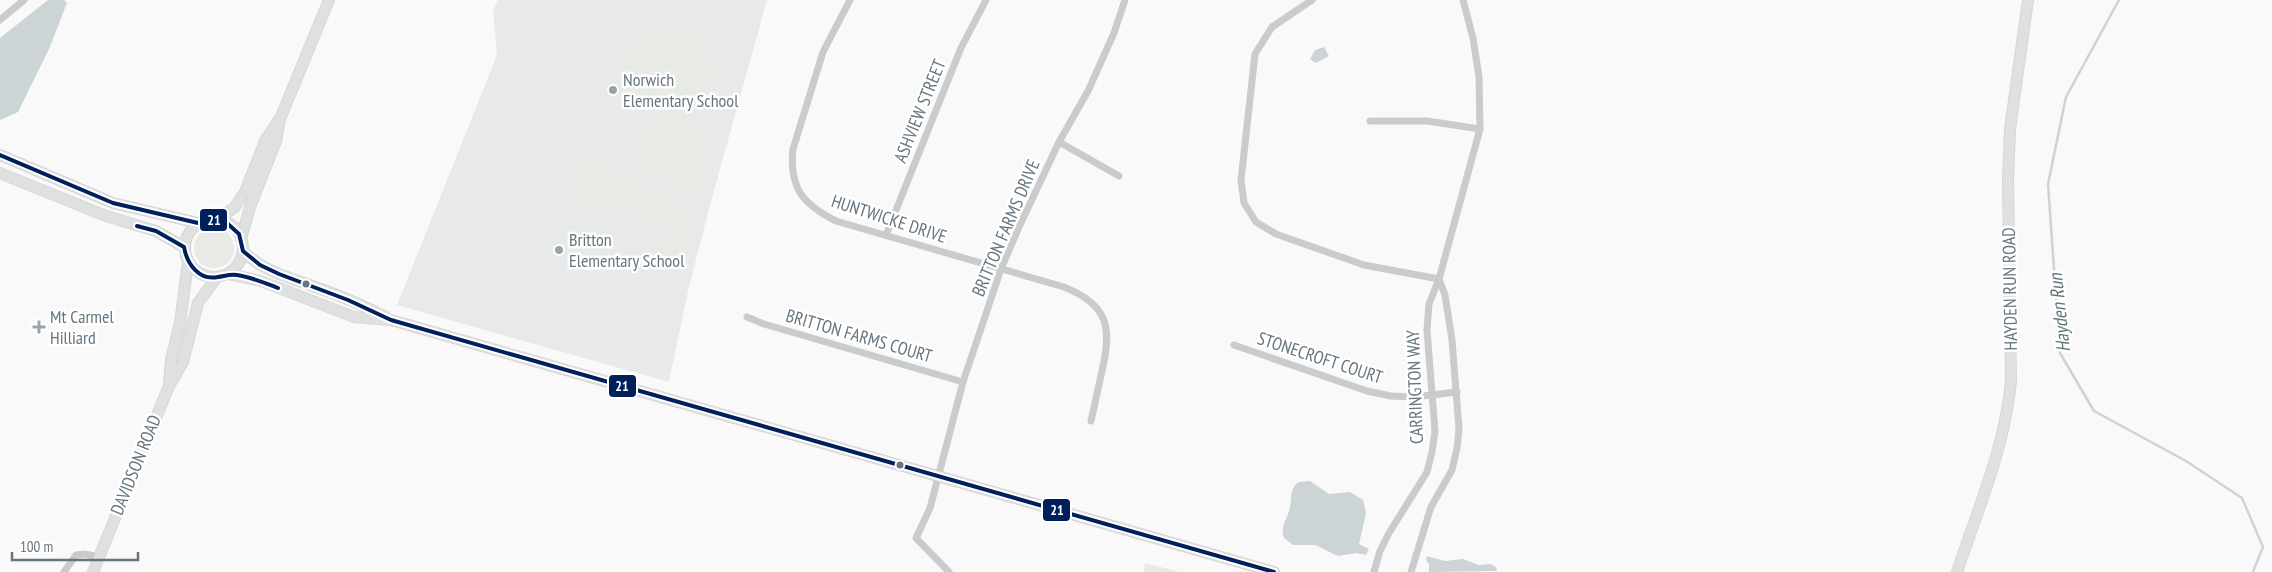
<svg xmlns="http://www.w3.org/2000/svg" width="2272" height="572" viewBox="0 0 2272 572" font-family="'PT Sans Narrow',sans-serif">
<style>
.built{fill:#e8e9e9}
.green{fill:#e8eae6}
.water{fill:#ccd4d6}
.lines{fill:none;stroke-linecap:round;stroke-linejoin:round}
.stream{stroke:#ccd4d6;stroke-width:2.5}
.secondary-casing{stroke:#d5d6d7;stroke-width:12}
.street{stroke:#cacbcc;stroke-width:7}
.secondary{stroke:#dfe0e0;stroke-width:10}
.bus-1-casing{stroke:#fff;stroke-width:8}
.bus-1{stroke:#00205b;stroke-width:4}
.poi-dot{fill:#99a4aa;stroke:#fff;stroke-width:2}
.bus-dot{fill:#667680;stroke:#fff;stroke-width:2}
.labels{text-anchor:middle;stroke-width:5;stroke-linejoin:round;paint-order:stroke}
.poi-label{font-size:18px;fill:#667680;stroke:#fff;text-anchor:start}
.street-label{font-size:18px;fill:#667680;stroke:#fff}
.water-label{font-size:19px;font-style:italic;fill:#61747a;stroke:#fff}
.line-badge{stroke:#fff;stroke-width:2}
.badge-label{font-size:14px;text-anchor:middle;font-weight:bold;fill:#fff}
</style>
<rect width="100%" height="100%" fill="#f9f9f9"/>
<g class="built">
<polygon points="498,0 767,0 710,205 688,291 669,382 397,305 497,55 493,11"/>
<polygon points="1145,563 1180,572 1144,572"/>
</g>
<g class="green">
<path d="M662,28l8,1 46,13 -5,20 9,3 -12,41c-14,3 -64,-7 -77,-14 -3,-2 -6,-6 -8,-9l5,-18 -6,-16 5,-10z"/>
<path d="M675,113l41,12 -19,63 -9,5 -59,-25c9,-27 15,-49 46,-55z"/>
<polygon points="580,157 643,179 644,185 694,206 679,282 652,274 665,224 638,215 569,200"/>
<circle cx="214" cy="248" r="20"/>
</g>
<g class="water">
<polygon points="48,0 64,0 67,3 49,49 18,112 0,120 0,38"/>
<polygon points="1324,47 1329,56 1316,63 1310,59 1315,50"/>
<path d="M1310,481l19,13 21,-2 13,8 3,13 -7,31 10,5 -3,6 -9,-2 -19,3 -23,-11h-22l-9,-7c-4,-11 2,-17 5,-27 4,-11 -1,-22 10,-29z"/>
<polygon points="1427,556 1445,561 1463,559 1479,565 1490,564 1496,567 1497,571 1429,572 1429,564 1426,560"/>
</g>
<g class="lines">
<polyline class="stream" points="2119,0 2066,97 2048,184 2060,353 2094,411 2186,461 2242,498 2263,547 2253,572"/>
<g class="secondary-casing">
<g id="secondary">
<polyline points="0,155 113,203 198,223"/>
<polyline points="0,173 106,216 156,231 184,247"/>
<circle cx="214" cy="248" r="29"/>
<polyline points="216,219 234,208 239,201 245,192 266,139 278,121"/>
<polyline points="241,239 250,207 276,141 280,119 329,0"/>
<path d="M243,251c20,21 49,27 75,37 24,8 46,18 68,29"/>
<polyline points="228,274 261,281 354,317 391,320 1274,572"/>
<polyline points="169,382 171,360 180,323 188,262"/>
<polyline points="93,572 169,386 183,362 198,303 217,277"/>
<path d="M1957,572c21,-63 48,-125 54,-191l-3,-200 2,-52 18,-129"/>
</g>
</g>
<g class="street">
<path d="M850,0l-27,52 -30,97c-4,38 9,55 43,72l228,66c45,18 48,41 38,84 -4,17 -7,33 -11,50"/>
<polyline points="1312,0 1272,27 1255,54 1241,180 1244,203 1256,222 1276,234 1364,265 1439,279"/>
<polyline points="0,20 24,0"/>
<polyline points="1370,121 1427,121 1480,129"/>
<polyline points="1059,142 1119,176"/>
<polyline points="886,235 961,48 986,0"/>
<polyline points="747,317 764,324 963,382"/>
<polyline points="1234,345 1367,391 1391,396 1414,397 1457,392"/>
<polyline points="64,572 76,555 85,554 99,557"/>
<polyline points="949,572 916,538 930,508 963,382 1001,269 1019,227 1059,142 1088,91 1114,33 1125,0"/>
<polyline points="1374,572 1380,551 1389,533 1427,472 1432,452 1435,431 1427,330 1429,304 1439,279 1480,129 1479,77 1473,38 1463,0"/>
<polyline points="1411,572 1431,507 1452,470 1457,448 1459,429 1452,340 1445,295 1439,279"/>
</g>
<use href="#secondary" class="secondary"/>
<g class="bus-1-casing">
<g id="bus-1">
<polyline points="0,155 113,203 198,223 214,220 228,224 239,234 243,251 260,265 279,274 348,300 391,320 1274,572"/>
<path d="M137,226l19,5 28,16c3,17 15,34 34,30 7,-1 12,-3 19,-2 14,2 28,8 41,13"/>
</g>
</g>
<use href="#bus-1" class="bus-1"/>
</g>
<g class="poi-dot">
<circle cx="613" cy="90" r="5"/>
<circle cx="559" cy="250" r="5"/>
<path d="M36.5 319.5h5v5h5v5h-5v5h-5v-5h-5v-5h5z"/>
</g>
<g class="bus-dot">
<circle cx="306" cy="284" r="4.5"/>
<circle cx="900" cy="465" r="4.5"/>
</g>
<g class="labels">
<g class="poi-label">
<text x="623" y="86">Norwich<tspan x="623" dy="21">Elementary School</tspan></text>
<text x="569" y="246">Britton<tspan x="569" dy="21">Elementary School</tspan></text>
<text x="50" y="323">Mt Carmel<tspan x="50" dy="21">Hilliard</tspan></text>
</g>
<g class="street-label">
<text transform="translate(920 111) rotate(-68)" y="6">ASHVIEW STREET</text>
<text transform="translate(889 219) rotate(18)" y="6">HUNTWICKE DRIVE</text>
<text transform="translate(1006 228) rotate(-67)" y="6">BRITTON FARMS DRIVE</text>
<text transform="translate(2010 289) rotate(-91)" y="6">HAYDEN RUN ROAD</text>
<text transform="translate(859 336) rotate(16)" y="6">BRITTON FARMS COURT</text>
<text transform="translate(1320 358) rotate(18)" y="6">STONECROFT COURT</text>
<text transform="translate(1415 387) rotate(-92)" y="6">CARRINGTON WAY</text>
<text transform="translate(136 465) rotate(-68)" y="6">DAVIDSON ROAD</text>
</g>
<g class="water-label">
<text transform="translate(2059 313) rotate(-96)" y="7">Hayden Run</text>
</g>
</g>
<g class="line-badge">
<rect x="199" y="208" width="29" height="24" rx="5" fill="#00205b"/>
<rect x="608" y="374" width="29" height="24" rx="5" fill="#00205b"/>
<rect x="1042" y="498" width="29" height="24" rx="5" fill="#00205b"/>
</g>
<g class="badge-label">
<text x="214" y="225">21</text>
<text x="622" y="391">21</text>
<text x="1057" y="515">21</text>
</g>
<path d="M12 552v8h126v-8" fill="none" stroke="#667680" stroke-width="2.5"/>
<text x="20" y="552" font-size="15" fill="#667680" stroke="#ffffff" stroke-width="4" paint-order="stroke">100 m</text>
</svg>
